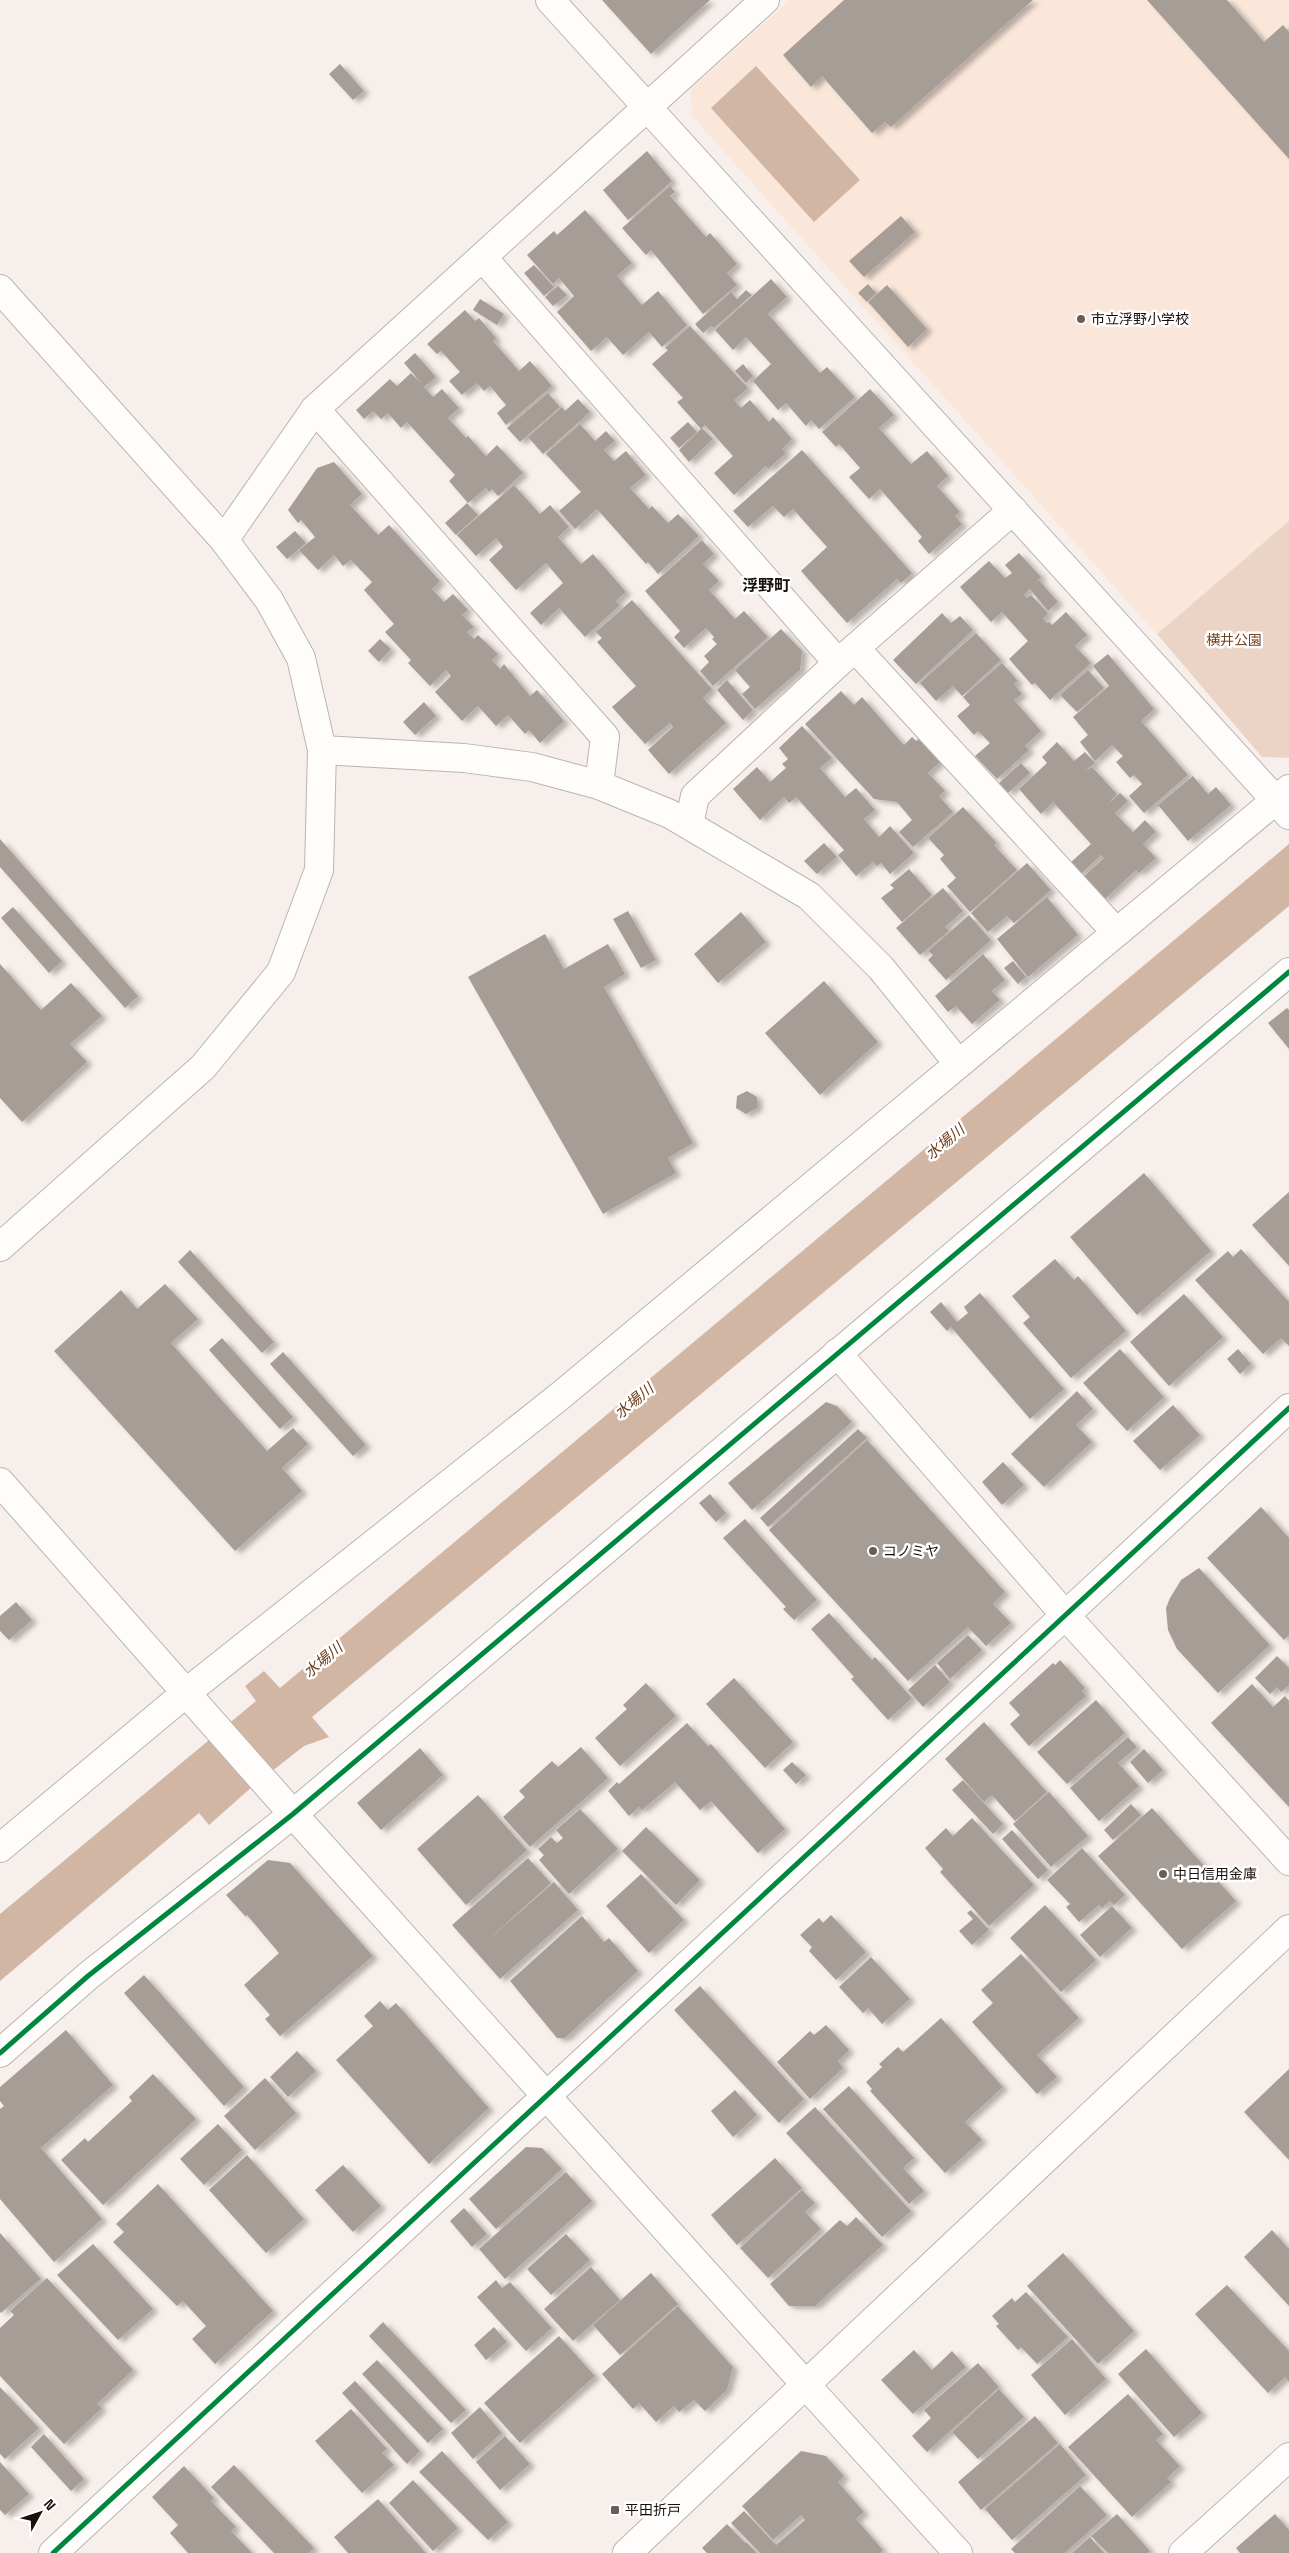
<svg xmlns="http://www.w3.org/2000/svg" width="1289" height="2553" viewBox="0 0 1289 2553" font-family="'Space Grotesk','Noto Sans JP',sans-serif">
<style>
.built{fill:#fbe6da}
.green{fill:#ebd4c5}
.water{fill:#d2b6a4}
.building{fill:#a79d97;filter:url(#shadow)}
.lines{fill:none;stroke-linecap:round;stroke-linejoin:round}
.street-casing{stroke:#bbb4af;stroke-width:30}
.secondary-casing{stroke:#bbb4af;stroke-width:30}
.street{stroke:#fefdfc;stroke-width:28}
.secondary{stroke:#fefdfc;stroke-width:28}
.cycleway-casing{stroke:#fff;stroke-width:8}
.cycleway{stroke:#00873e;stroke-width:5}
.poi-dot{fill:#665e59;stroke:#fff;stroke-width:2}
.labels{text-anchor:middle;stroke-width:5;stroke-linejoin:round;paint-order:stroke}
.poi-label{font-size:14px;fill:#18100b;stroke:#fff;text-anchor:start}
.park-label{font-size:14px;fill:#74421f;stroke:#fff}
.water-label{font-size:15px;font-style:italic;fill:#6d3c18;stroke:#fff}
.quarter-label{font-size:16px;font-weight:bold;fill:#18100b;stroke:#fff}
</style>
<defs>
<filter id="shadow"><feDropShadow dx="5.5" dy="3" stdDeviation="2.5" flood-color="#0004"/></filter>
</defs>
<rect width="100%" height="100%" fill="#f7efeb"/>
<polygon class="built" points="790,0 1289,0 1289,521 1157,634 692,116 691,89"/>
<polygon class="green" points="1289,521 1289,758 1262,757 1157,634"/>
<g class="water">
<polygon points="756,66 860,180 814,222 711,108"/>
<polygon points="1289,844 1289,906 312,1717 329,1737 304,1746 253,1786 209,1825 199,1813 0,1981 0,1914 256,1701 245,1686 264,1671 280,1688"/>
</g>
<g class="building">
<polygon points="602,0 710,0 651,54"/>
<polygon points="844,0 1033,0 891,127 885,122 872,133 822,76 811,87 783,55"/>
<polygon points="1147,0 1227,0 1264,42 1283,25 1289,32 1289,159"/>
<polygon points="340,64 364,91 353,100 329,74"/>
<polygon points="647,151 672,181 628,220 603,190"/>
<polygon points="670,186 675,192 670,196 706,237 710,233 737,264 727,273 737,285 703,314 651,250 646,255 622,228"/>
<polygon points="585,210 632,263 617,276 642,305 658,291 687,325 662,347 649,332 623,355 607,337 591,351 557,312 574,296 559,278 553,284 527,255 554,231 557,235"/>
<polygon points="901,216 915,232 864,277 849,261"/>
<polygon points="534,265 554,287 544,296 524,273"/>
<polygon points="771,279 787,297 768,314 820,373 827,367 855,397 819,429 811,420 806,426 786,403 778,410 753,381 771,364 746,337 733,350 715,330"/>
<polygon points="868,284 876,293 867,302 858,293"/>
<polygon points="887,285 927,329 908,347 868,302"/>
<polygon points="558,286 567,295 553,306 545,297"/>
<polygon points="746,290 752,295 714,328 711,326 703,333 695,324 731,292 737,299"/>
<polygon points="480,299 504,314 497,325 473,310"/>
<polygon points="465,310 475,321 479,318 496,338 493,341 519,371 530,361 552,386 506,425 497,413 506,405 490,386 484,391 477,383 462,395 449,381 460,372 441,351 437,354 427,344"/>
<polygon points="690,326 748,388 734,400 741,408 750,400 769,422 773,417 792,439 782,449 786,453 768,469 766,466 734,495 714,473 733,456 705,425 702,428 713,439 689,462 679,450 701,429 677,402 683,398 652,364 668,350 665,348"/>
<polygon points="415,353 436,377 424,387 433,397 442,389 459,408 448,418 466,438 468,436 486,456 497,445 523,473 498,496 492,489 489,492 486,488 468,503 449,481 455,475 407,422 401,428 388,413 381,419 373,411 364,419 356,410 390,379 397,386 411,373 422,384 404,363"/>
<polygon points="743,364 753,376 746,383 735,371"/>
<polygon points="870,389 894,415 879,428 911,464 927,451 948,476 937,486 960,512 955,516 962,524 929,554 918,541 922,537 880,489 869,499 849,477 860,468 839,444 836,447 822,432"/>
<polygon points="548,393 560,407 520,442 507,428"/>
<polygon points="578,399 590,412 543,454 528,437 562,407 565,411"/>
<polygon points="688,422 697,432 679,448 670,438"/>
<polygon points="580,424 595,441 606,431 615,441 604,450 614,461 626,451 646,475 630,488 649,509 652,506 668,523 678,514 699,536 658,574 648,562 646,564 597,509 575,529 559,511 581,492 546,454"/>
<polygon points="802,450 912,573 901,583 897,579 847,623 801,571 827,547 793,509 784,517 773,506 748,527 733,511"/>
<polygon points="334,462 362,494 350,505 378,535 389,525 440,581 432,589 444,602 453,594 468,610 462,615 474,627 467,632 474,639 478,635 498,654 492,660 500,669 504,664 530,696 537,690 564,721 540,743 529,730 525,734 508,715 496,726 478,706 462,721 435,692 451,676 446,670 430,686 408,663 411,660 385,632 394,624 364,590 372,582 351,560 343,566 334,555 318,570 299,550 315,537 301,520 298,523 288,510 317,468"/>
<polygon points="514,485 540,514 550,505 569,527 558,537 581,564 593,554 626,592 616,601 620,605 585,637 559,608 541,625 530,613 563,583 546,563 516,590 489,560 503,547 496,538 476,556 457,535"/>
<polygon points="467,503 478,515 456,535 445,523"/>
<polygon points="295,531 306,543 287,559 276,547"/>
<polygon points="702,540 714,554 703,564 719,581 709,590 735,619 744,611 768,637 713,686 700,671 709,662 704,656 717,644 712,639 714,637 706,628 684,648 674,637 680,631 645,591"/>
<polygon points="1019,553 1041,577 1024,595 1027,598 1031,595 1048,613 1043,618 1047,623 1049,622 1052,625 1066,612 1087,635 1075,646 1091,663 1050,700 1035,683 1032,685 1009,659 1028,641 1002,612 991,622 960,587 989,561 1005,578 1012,573 1005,565"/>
<polygon points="1039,580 1058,602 1048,611 1029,588"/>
<polygon points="632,600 712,689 703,698 726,723 669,774 648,750 673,727 670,723 645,744 612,707 636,686 597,642 602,638 596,632"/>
<polygon points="942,613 951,623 960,616 973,630 916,684 893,660"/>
<polygon points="781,629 802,651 800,670 755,709 742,694 750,687 735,670"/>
<polygon points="976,633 1001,660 962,696 953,686 936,701 920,683"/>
<polygon points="380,639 391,649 379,662 368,651"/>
<polygon points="1108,654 1154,709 1141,721 1188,775 1144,813 1129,796 1142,784 1134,775 1130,778 1116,762 1123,756 1112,745 1095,761 1080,742 1088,735 1073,717 1109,686 1093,666"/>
<polygon points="1002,663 1018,681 1014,684 1022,694 1014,700 1041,731 1025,746 1029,750 997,779 975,756 990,743 978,731 974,735 957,716 970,705 963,697"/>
<polygon points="1088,670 1104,688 1077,712 1060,695"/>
<polygon points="727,680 753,710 743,720 717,690"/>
<polygon points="841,691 854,705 862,697 904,745 912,737 916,741 919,739 940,762 928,773 945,791 939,796 953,812 913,847 899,832 912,820 897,802 874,799 805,724"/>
<polygon points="424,702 436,716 415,735 403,722"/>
<polygon points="802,726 832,758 820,768 845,797 856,788 875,810 864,819 879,837 890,826 914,853 890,874 881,863 877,866 873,862 856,876 838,855 844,850 796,797 789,803 784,797 760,820 733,789 757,767 770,782 786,768 782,764 788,759 779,748"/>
<polygon points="1057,742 1074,761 1085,752 1095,763 1084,772 1092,767 1117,794 1107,805 1120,793 1128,801 1115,813 1133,832 1145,820 1156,832 1143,844 1156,858 1139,873 1136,870 1104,900 1083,877 1104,858 1101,855 1080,875 1070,863 1091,844 1053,802 1041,814 1019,789 1047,763 1042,757"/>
<polygon points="1021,763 1030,773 1008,793 999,783"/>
<polygon points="1193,776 1208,794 1216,787 1231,805 1188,841 1158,805"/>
<polygon points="963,807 997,843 994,845 1017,870 970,912 947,886 956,878 940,859 944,855 928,838"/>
<polygon points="0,839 138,996 125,1008 0,867"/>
<polygon points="824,843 837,857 817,874 804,861"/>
<polygon points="1027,863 1051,890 1014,923 1007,916 988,932 971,913"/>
<polygon points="909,869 932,895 902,922 881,898 894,888 890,885"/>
<polygon points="943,888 963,911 945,927 949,931 920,955 896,928"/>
<polygon points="1047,897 1078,935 1028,977 997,939"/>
<polygon points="13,907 62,961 49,973 1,918"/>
<polygon points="628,911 656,960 641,968 613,919"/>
<polygon points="741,912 766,942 718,983 694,954"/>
<polygon points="969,915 991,940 946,980 928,960 933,955 928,951"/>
<polygon points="545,934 564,969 608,944 625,974 604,987 693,1143 668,1158 676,1173 603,1214 468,977"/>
<polygon points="983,954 1005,980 992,991 1000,1000 972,1024 956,1006 948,1012 935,996"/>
<polygon points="1013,961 1026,977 1018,984 1004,968"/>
<polygon points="0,964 41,1010 71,983 102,1016 70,1044 87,1062 22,1122 0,1098"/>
<polygon points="824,981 878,1042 820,1095 765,1033"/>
<polygon points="1287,1008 1289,1010 1289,1049 1268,1023"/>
<polygon points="747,1091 757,1097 757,1108 746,1114 736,1108 737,1096"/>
<polygon points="1144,1173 1211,1251 1137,1315 1070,1237"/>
<polygon points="1289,1192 1289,1266 1252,1225"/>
<polygon points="1241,1249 1289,1302 1289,1346 1281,1338 1263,1354 1195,1280 1228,1251 1233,1257"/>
<polygon points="190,1250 274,1342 262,1353 178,1262"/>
<polygon points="1055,1259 1074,1280 1078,1276 1126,1331 1071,1378 1023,1323 1030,1317 1012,1296"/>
<polygon points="165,1284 198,1319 171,1343 267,1451 293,1428 308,1444 282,1468 302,1491 235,1551 54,1351 121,1290 137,1309"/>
<polygon points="980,1293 1064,1389 1030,1419 951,1327 947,1331 930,1312 941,1302 957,1322 968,1313 964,1307"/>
<polygon points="1184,1294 1223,1337 1169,1386 1130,1342"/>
<polygon points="222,1338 293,1417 280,1429 209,1350"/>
<polygon points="1120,1349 1164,1397 1127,1431 1083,1383"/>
<polygon points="1238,1349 1251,1364 1240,1374 1227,1359"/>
<polygon points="283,1352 366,1445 353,1456 270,1364"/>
<polygon points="1077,1391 1093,1409 1076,1425 1092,1442 1044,1487 1011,1454"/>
<polygon points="826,1402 837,1406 852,1422 752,1510 728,1483"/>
<polygon points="1173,1405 1200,1435 1160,1470 1133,1441"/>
<polygon points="858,1429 867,1438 768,1527 760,1518"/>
<polygon points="867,1440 1005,1592 993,1604 1011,1623 986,1646 968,1627 908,1681 769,1530"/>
<polygon points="1003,1462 1024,1485 1002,1505 982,1482"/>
<polygon points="710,1494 726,1513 716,1522 699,1503"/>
<polygon points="1261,1507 1289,1538 1289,1635 1284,1640 1207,1558"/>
<polygon points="745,1519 817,1600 794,1620 783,1609 786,1607 723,1538"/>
<polygon points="1199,1568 1270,1645 1218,1693 1177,1649 1168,1630 1166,1608 1170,1598 1181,1580"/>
<polygon points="16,1602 32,1620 9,1640 0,1631 0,1616"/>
<polygon points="829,1613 872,1660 875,1657 912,1698 888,1720 851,1679 854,1677 811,1629"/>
<polygon points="968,1635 982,1650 950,1679 937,1663"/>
<polygon points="1277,1656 1289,1668 1289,1685 1281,1692 1277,1687 1270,1694 1255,1678"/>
<polygon points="1060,1660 1085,1688 1082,1691 1086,1696 1029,1746 1010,1724 1020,1715 1009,1703 1053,1663 1055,1665"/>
<polygon points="935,1665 950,1682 923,1707 908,1690"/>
<polygon points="734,1678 793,1742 765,1768 706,1704"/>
<polygon points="646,1683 676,1716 620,1766 595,1738 627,1709 623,1705"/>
<polygon points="1252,1684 1273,1707 1285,1696 1289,1701 1289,1807 1211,1723"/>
<polygon points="1096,1700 1125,1733 1067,1784 1037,1752"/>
<polygon points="984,1722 1047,1792 1015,1821 992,1795 984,1802 945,1759"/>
<polygon points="687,1723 708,1746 711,1744 785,1829 758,1853 711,1801 700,1810 675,1782 642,1810 639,1807 629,1816 608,1791 617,1782 619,1784"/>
<polygon points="1128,1737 1137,1747 1118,1763 1139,1786 1099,1821 1070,1788"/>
<polygon points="581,1747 608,1778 530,1847 503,1817 525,1797 519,1791 552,1761 558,1767"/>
<polygon points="420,1748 443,1775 381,1830 357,1803"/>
<polygon points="1144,1749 1163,1770 1148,1783 1130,1762"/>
<polygon points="792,1762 806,1775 796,1784 783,1770"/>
<polygon points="963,1780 1003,1824 993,1834 952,1790"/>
<polygon points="1049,1792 1088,1836 1051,1867 1013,1824"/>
<polygon points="478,1795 527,1850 466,1905 417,1849"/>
<polygon points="1131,1804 1141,1815 1113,1840 1104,1830"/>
<polygon points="1152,1808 1236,1901 1182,1949 1098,1856"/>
<polygon points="580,1809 618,1849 569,1894 539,1860 544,1855 538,1849 551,1837 557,1843 563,1838 556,1830"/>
<polygon points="972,1818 1034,1885 989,1926 940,1872 943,1869 925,1848 946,1828 953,1836"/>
<polygon points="646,1827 700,1880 676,1905 622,1851"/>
<polygon points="1012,1830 1048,1870 1038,1879 1002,1839"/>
<polygon points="1082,1848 1125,1895 1114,1905 1110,1901 1102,1908 1099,1905 1079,1922 1066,1907 1070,1904 1047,1880"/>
<polygon points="528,1858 551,1883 479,1948 554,1882 578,1910 500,1979 452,1925"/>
<polygon points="268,1860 290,1863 373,1956 280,2036 265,2019 270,2015 244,1985 279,1953 247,1915 246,1917 226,1895"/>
<polygon points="641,1874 684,1920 649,1953 606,1906"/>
<polygon points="1045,1905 1096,1960 1061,1992 1010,1938"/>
<polygon points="1112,1906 1132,1928 1100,1957 1080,1935"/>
<polygon points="971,1910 989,1930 972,1945 959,1931 973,1919 967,1913"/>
<polygon points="831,1915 866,1952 836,1980 809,1951 812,1947 800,1935 819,1918 823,1923"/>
<polygon points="582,1916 604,1942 609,1938 638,1971 565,2038 557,2038 510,1981"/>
<polygon points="1021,1954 1079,2018 1037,2055 1057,2077 1037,2094 972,2022 993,2003 981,1990"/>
<polygon points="871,1957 910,1999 882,2024 868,2008 863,2013 839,1987"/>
<polygon points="144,1975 244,2087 224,2106 124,1993"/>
<polygon points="700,1986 804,2099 779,2123 674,2010"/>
<polygon points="380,2001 388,2010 396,2003 489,2108 429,2164 336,2060 373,2026 364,2016"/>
<polygon points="941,2018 1003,2087 965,2122 982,2140 945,2173 870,2091 872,2089 866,2082 882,2067 879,2064 898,2047 903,2052"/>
<polygon points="826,2025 849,2050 838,2061 843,2068 810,2099 777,2062 810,2031 814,2035"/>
<polygon points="66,2030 113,2085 41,2148 102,2219 54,2262 0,2199 0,2109 4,2106 0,2101 0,2087"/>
<polygon points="297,2051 316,2071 288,2097 270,2077"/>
<polygon points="1289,2069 1289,2160 1244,2112"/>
<polygon points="153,2074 196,2119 103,2205 61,2160 85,2138 88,2142 132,2101 129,2097"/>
<polygon points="265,2078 296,2113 255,2150 224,2116"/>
<polygon points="849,2086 914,2158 903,2168 924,2191 909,2204 823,2109"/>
<polygon points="735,2090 757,2115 733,2137 711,2111"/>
<polygon points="815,2107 911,2211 882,2237 786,2133"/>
<polygon points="218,2124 242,2150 204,2185 180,2159"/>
<polygon points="526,2147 542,2148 562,2169 496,2229 469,2199"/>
<polygon points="247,2155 304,2219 266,2253 209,2190"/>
<polygon points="775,2158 802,2188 737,2245 711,2215"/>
<polygon points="343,2165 381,2206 353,2232 315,2190"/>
<polygon points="566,2172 592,2201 505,2279 479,2249"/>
<polygon points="158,2184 273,2311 215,2364 192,2339 206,2326 183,2301 177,2306 113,2242 124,2232 116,2224"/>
<polygon points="802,2190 815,2203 805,2212 821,2229 768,2278 740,2248"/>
<polygon points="464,2208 487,2234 472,2247 450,2221"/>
<polygon points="856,2217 883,2245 815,2306 789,2306 770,2284 840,2220 847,2226"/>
<polygon points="1272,2230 1289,2249 1289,2306 1244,2257"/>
<polygon points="0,2233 41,2279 1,2313 0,2312"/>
<polygon points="566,2234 590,2260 551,2295 527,2269"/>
<polygon points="93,2244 153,2309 118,2340 57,2275"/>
<polygon points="1063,2253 1134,2331 1098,2364 1027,2286"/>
<polygon points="591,2267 620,2300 573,2341 544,2309"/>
<polygon points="651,2273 678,2304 620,2355 593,2325"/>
<polygon points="47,2278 133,2370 97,2404 102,2408 64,2444 0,2376 0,2328 14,2315 10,2311"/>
<polygon points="496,2280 502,2288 510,2282 552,2328 526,2351 477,2297"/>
<polygon points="1227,2285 1289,2351 1289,2382 1285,2377 1268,2393 1195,2314"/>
<polygon points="1026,2292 1068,2337 1037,2364 1021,2347 1018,2350 996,2326 999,2324 992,2316 1012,2298 1015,2302"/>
<polygon points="678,2306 733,2367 727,2390 705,2411 694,2400 679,2412 674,2406 656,2422 639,2403 633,2409 602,2374"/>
<polygon points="383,2322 466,2410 451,2423 369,2336"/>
<polygon points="494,2327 507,2342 486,2360 474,2345"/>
<polygon points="559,2336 595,2376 520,2443 484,2403"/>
<polygon points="1072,2339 1106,2379 1065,2415 1031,2375"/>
<polygon points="1146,2349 1202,2413 1174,2437 1118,2374"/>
<polygon points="914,2350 932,2370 952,2351 966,2367 913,2414 881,2380"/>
<polygon points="377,2360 443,2429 428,2443 362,2374"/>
<polygon points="978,2363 999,2387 927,2452 912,2436 931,2418 924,2410"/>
<polygon points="355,2381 420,2451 407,2464 342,2393"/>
<polygon points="0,2387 39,2428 5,2459 0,2454"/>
<polygon points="999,2389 1024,2417 978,2459 952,2432"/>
<polygon points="1128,2394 1163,2434 1156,2440 1180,2466 1167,2478 1171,2482 1132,2517 1068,2447"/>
<polygon points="480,2407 502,2433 473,2459 451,2433"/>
<polygon points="351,2409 387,2449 382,2453 394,2465 362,2493 315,2441"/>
<polygon points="1035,2416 1058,2443 981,2510 958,2482"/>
<polygon points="44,2434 84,2479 71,2491 31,2447"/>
<polygon points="505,2436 530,2464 500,2490 476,2462"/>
<polygon points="1060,2444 1086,2475 1012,2540 985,2509"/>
<polygon points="442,2451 508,2522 488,2540 419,2472"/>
<polygon points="801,2451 826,2456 844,2476 838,2482 864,2512 856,2519 883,2550 880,2553 760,2553 731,2523 744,2511 776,2545 805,2520 801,2515 773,2540 742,2506"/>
<polygon points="0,2462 29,2494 5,2515 0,2510"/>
<polygon points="234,2465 314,2548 309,2553 274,2553 211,2487"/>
<polygon points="184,2466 214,2498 211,2501 236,2527 231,2531 252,2553 188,2553 170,2533 178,2525 152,2497"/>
<polygon points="413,2480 458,2528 433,2551 389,2503"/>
<polygon points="1080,2486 1107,2515 1065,2553 1015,2553 1011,2549"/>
<polygon points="378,2499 426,2553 348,2553 334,2537"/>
<polygon points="1117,2514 1150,2551 1148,2553 1108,2553 1091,2536"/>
<polygon points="1275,2514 1289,2530 1289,2553 1240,2553 1236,2548"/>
<polygon points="727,2524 745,2543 746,2542 757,2553 707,2553 702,2548"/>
<polygon points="1090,2537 1104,2553 1072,2553"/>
</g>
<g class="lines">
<g class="street-casing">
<g id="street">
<polyline points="550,0 1289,815"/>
<polyline points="483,258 838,663"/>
<polyline points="0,289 224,540 269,600 301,658 322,750 319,870 281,972 203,1067 0,1247"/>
<polyline points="315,409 605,737 599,785"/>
<polyline points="224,540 315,409 765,0"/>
<polyline points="855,648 1116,932"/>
<polyline points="322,750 464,758 532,767 599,785 670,814 809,896 881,968 958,1063"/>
<polyline points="689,824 695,796 838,663 1013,510"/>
<polyline points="837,1353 1066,1616 1289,1861"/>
<polyline points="0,1848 187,1692 560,1396 1289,789"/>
<polyline points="0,2053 88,1976 293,1814 1289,972"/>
<polyline points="805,2384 958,2553"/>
<polyline points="53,2553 1289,1408"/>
<polyline points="1183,2553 1289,2457"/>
</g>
</g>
<g class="secondary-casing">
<g id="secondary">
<polyline points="0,1482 293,1814 805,2384"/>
<polyline points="627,2553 1289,1929"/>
</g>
</g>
<use href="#street" class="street"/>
<use href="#secondary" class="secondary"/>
<g class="cycleway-casing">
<g id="cycleway">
<polyline points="0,2053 88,1976 293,1814 1289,972"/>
<polyline points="53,2553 1289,1408"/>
</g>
</g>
<use href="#cycleway" class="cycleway"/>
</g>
<g class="poi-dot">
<circle cx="1081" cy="319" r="5"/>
<circle cx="873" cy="1551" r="5"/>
<circle cx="1163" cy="1874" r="5"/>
<rect x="610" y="2505" width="10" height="10" rx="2.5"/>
</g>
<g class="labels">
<g class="poi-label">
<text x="1091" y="324">市立浮野小学校</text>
<text x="883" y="1556">コノミヤ</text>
<text x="1173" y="1879">中日信用金庫</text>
<text x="625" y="2515">平田折戸</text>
</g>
<g class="park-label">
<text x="1234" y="645">横井公園</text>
</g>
<g class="water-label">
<text transform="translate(945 1142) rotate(-40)" y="5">水場川</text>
<text transform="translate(634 1401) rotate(-40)" y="5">水場川</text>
<text transform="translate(323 1660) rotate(-40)" y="5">水場川</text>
</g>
<g class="quarter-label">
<text x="766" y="591">浮野町</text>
</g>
</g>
<g transform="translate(40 2513) rotate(50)" stroke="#ffffff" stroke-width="4" paint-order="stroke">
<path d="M0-4L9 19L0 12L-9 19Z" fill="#18100b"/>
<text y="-8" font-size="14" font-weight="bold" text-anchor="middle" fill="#18100b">N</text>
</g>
</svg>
